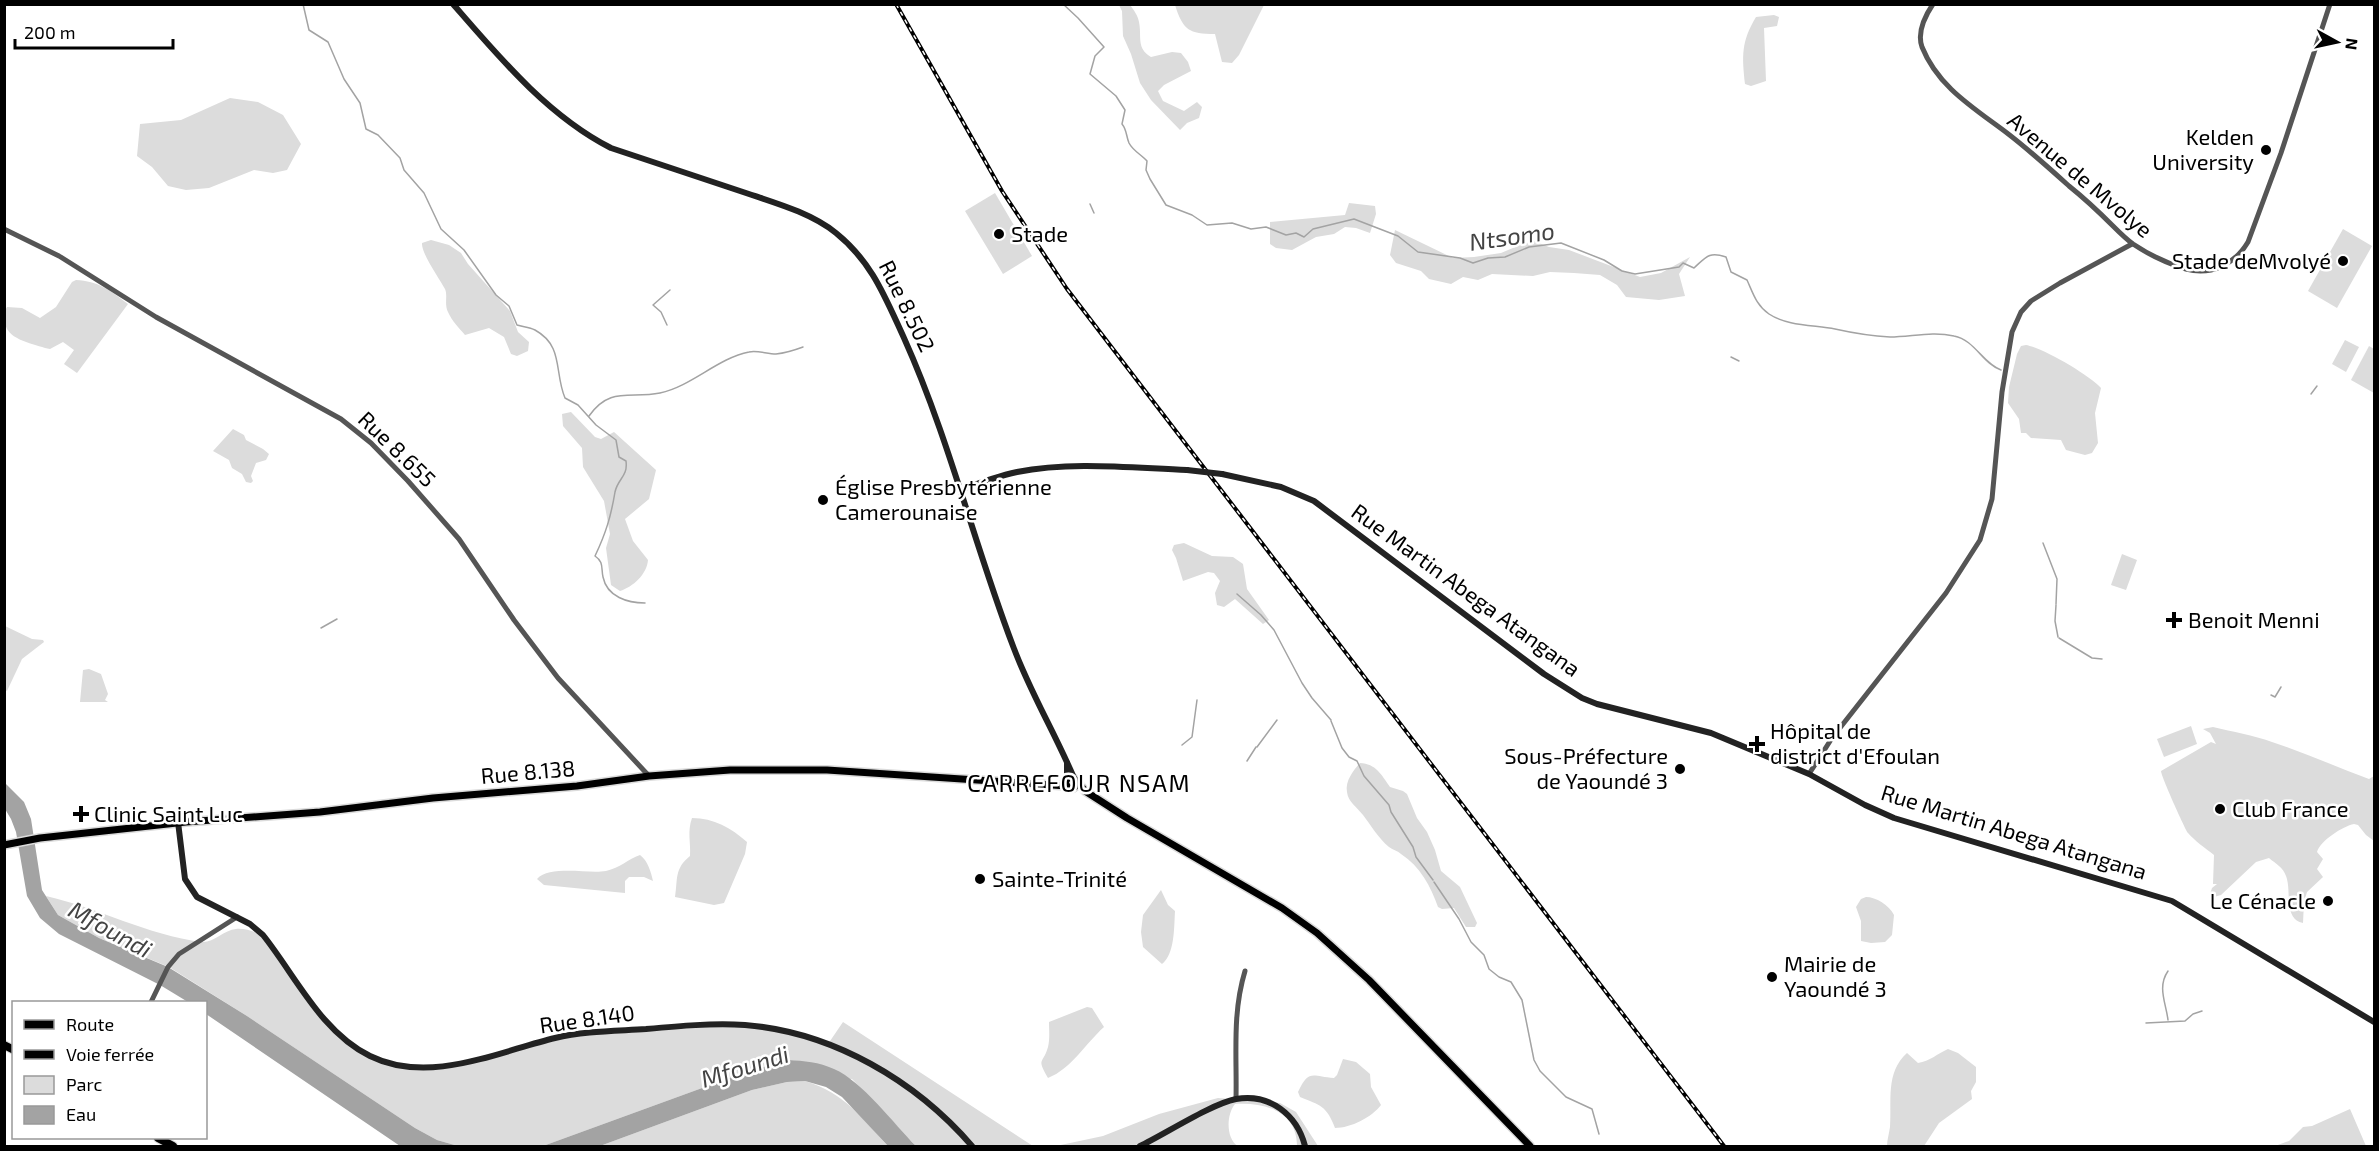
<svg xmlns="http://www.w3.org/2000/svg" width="2379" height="1151" viewBox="0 0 2379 1151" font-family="'Exo 2',sans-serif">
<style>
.green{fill:#dcdcdc}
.water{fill:#a3a3a3}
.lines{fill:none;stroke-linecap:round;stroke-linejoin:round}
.stream{stroke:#a3a3a3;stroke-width:1.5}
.primary-casing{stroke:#dbdbdb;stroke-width:10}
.trunk-casing{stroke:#dbdbdb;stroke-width:10}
.tertiary{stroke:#555;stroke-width:5}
.secondary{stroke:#222;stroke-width:6}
.primary{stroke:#000;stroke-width:7}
.trunk{stroke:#000;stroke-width:8}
.rail-casing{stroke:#000;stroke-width:4}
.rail{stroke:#fff;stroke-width:1.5;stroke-dasharray:4.5;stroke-linecap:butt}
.secondary-bridge{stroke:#222;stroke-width:6}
.poi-dot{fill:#000;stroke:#fff;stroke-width:2}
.labels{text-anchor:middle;stroke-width:5;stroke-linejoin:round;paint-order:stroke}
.poi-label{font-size:22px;fill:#000;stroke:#fff;text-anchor:start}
.street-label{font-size:22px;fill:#000;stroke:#fff}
.water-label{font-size:24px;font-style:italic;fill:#444;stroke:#fff}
.neighbourhood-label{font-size:24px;letter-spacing:1.5px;fill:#000;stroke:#fff}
</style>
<rect width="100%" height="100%" fill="#fff"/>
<g class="green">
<path d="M1119,5h11c4,5 8,11 9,17 3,15 -3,26 12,35l21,-5 9,1 7,9 3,9 -27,14 -6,6 5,10 21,10 13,-9 5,5 -3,11 -12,5 -7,7 -29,-30 -11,-17 -9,-29 -8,-18 -1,-25z"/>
<path d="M1175,5v-1l89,1 -25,50 -7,8 -10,-1 -7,-28c-26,0 -32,-4 -40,-29z"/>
<path d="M1774,15l5,2 -2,9 -13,2 2,53 -15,5 -6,-2c-3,-28 -4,-42 11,-67z"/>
<polygon points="230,98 258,102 283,115 301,144 287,170 273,173 254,170 209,188 186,190 168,186 152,167 137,156 140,124 181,120"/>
<polygon points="995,193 1032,256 1003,274 965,211"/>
<polygon points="1349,203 1375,206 1376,214 1370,233 1356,228 1345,227 1334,234 1316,237 1292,250 1276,248 1270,244 1270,222 1345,215"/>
<polygon points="2343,229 2372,246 2337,308 2308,291"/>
<polygon points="1395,230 1453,258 1474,257 1501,253 1520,245 1534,241 1549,247 1569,250 1640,277 1661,273 1690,257 1679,274 1685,296 1659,300 1626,297 1617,285 1600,275 1574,273 1550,272 1533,276 1492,274 1478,280 1463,277 1451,284 1429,279 1421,271 1396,263 1390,255"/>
<path d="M431,240l18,5 12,8 7,11 42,47 8,21 11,10 -1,9 -11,5 -6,-2 -7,-17 -15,-9 -24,7c-6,-7 -13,-14 -17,-23 -4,-8 0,-16 -3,-23 -6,-11 -24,-36 -23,-46z"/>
<path d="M76,280c22,1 34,10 52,24l-51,69 -13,-9 10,-14 -11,-8 -13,7 -5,-1c-14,-5 -40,-9 -40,-27 0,-6 -1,-9 2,-14l15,1 18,10 16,-11 16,-25z"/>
<polygon points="2345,340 2359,347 2346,372 2332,364"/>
<path d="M2026,345c17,3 63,30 75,43l-6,25 3,30 -6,10 -7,2 -19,-5 -5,-10 -30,-2 -5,-5h-5l-2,-14 -11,-16 1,-16 8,-33 4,-8z"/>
<polygon points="2369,346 2374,349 2374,393 2351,380"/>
<path d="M571,412l24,25 6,2 13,-7 42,38 -7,29 -24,20 8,22 15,19c-1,14 -15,27 -28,31l-9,-6 -5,-37 4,-14 -6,-33 -21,-34 -1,-19 -19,-22 -1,-12z"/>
<polygon points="233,429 244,435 246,440 263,449 269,454 266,460 256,463 251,476 253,481 251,483 246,482 242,474 232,468 229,460 213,451"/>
<polygon points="1184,543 1212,556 1233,557 1243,564 1247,589 1269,620 1263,624 1235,599 1224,607 1217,605 1215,593 1220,581 1214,573 1208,572 1183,581 1176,558 1172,550 1174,545"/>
<polygon points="2122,554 2137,560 2126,590 2111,585"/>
<polygon points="5,626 32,639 43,640 44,642 22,659 7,691 4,689"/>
<polygon points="89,669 101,674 108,694 105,700 108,702 80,702 83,670"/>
<polygon points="2191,726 2197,744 2164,757 2157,739"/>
<path d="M2213,727c20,5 40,8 59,15 33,11 65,25 97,37l5,-3v65l-8,-6 -8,-10 -4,-1c-11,2 -34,17 -37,28l6,7 -6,10 6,8 -16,15 -3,10 -1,21c-20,-4 -11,-32 -17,-47 -3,-9 -10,-12 -17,-18l-13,4 -35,33 -7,2 -4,-3 2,-6 5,-4h-4l1,-29c-9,-7 -19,-14 -26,-22 -3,-4 -27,-57 -27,-62l50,-29 5,2 -6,-11 -7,-4z"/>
<path d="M1360,763c16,1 21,11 30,24l13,4 4,3 10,24 10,14 8,18 6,21 19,16 17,36 -2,4h-9l-12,-19 -12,1 -4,-2c-7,-20 -18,-41 -37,-53 -3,-3 -8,-4 -12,-7 -11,-9 -18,-22 -26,-32 -6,-8 -15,-13 -16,-23 -2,-11 6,-21 13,-29z"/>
<path d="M692,818c22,0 39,10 55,24l-2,12 -21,49 -10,2 -39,-8c3,-18 -1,-28 15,-41 1,-14 -3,-24 2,-38z"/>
<path d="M640,855c8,6 11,17 13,26l-9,-4h-15l-4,4v12l-81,-8 -7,-6c13,-14 51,-5 69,-8 14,-3 22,-12 34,-16z"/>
<path d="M1161,890l7,15 7,6c-1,16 0,43 -13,53l-19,-17 -2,-15 2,-17z"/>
<path d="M46,896c53,12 101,39 156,46 11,1 22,-12 34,-13 9,-1 18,3 27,6l66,89 42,32 22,7 43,5 122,-31 62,-6 127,-5 44,8 37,10 15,-22 190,124h-117l-64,-67 -106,-7 -203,74h-85l-21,-6 -22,-12 -168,-112 -78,-49 -70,-29 -41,-23z"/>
<path d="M1866,897c10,0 23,8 28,18l-2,20 -7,7 -14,1 -10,-2v-20l-5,-14 5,-8z"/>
<path d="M1087,1007l5,1 12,19c-18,16 -33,42 -56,51 -12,-21 -5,-13 0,-31 2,-8 1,-18 1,-25z"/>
<path d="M1948,1049l10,4 18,14v15l-5,9 1,8 -33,24 -15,23h-37c0,-6 2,-12 3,-19 2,-26 -5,-54 17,-74l11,10c12,-2 19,-9 30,-14z"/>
<path d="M1343,1059l13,3 14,12 1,13 10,18c-9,12 -30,23 -46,23 -8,-22 -15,-23 -35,-31l-2,-5c11,-23 13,-16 36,-14l3,-3z"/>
<path d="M805,1081c41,13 56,36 83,65h-288l152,-56 35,-8z"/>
<path d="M1218,1098l62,5 16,9 22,34h-21c0,-35 -33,-44 -62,-42 -9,11 -9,35 3,42h-182l47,-10 56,-22z"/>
<polygon points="2350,1109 2366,1146 2275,1146 2289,1141 2303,1127 2312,1126"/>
</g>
<g class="water">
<polygon points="4,782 24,802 31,819 42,890 58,915 99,938 168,967 247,1016 415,1128 437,1140 458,1146 400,1146 206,1014 206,1002 188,1002 160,985 59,934 40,918 27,896 16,832 11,819 5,809"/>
<path d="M788,1060c16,1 31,2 46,9 28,12 60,55 82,77h-28l-46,-49 -16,-10 -21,-6 -18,1 -35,8 -152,56h-57l203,-74z"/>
</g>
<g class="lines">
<g class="stream">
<path d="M303,4l6,26 19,12 16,37 16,24 6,26 12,6 22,23 4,12 20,23 17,36 23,21 32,45 13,11 8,19c6,2 12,2 18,5 29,16 19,42 30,68l13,7 18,20 20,15 3,17 7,4c2,16 -8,17 -11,31 -4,24 -9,41 -20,64 9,6 6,12 8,21 4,20 25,26 42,26"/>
<path d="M1063,4l15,14 26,29 -9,9 -5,18 26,22 9,14 -3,14c5,6 4,12 7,19 4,8 13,12 18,18l-1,9 4,9 16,26 26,10 15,10 25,-2 19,6 15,-2 20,8 10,-2 8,4 9,-8 41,-10 44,17 20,16 42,6 13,5 15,-5 17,-1 24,-10 32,-4 43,17 18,11 13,3 44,-7 4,-4 11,5c12,-11 15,-17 32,-11l5,15 16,8c6,13 9,25 22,34 18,12 45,11 66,15 18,4 36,7 55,8 21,0 42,-6 64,-1 21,4 28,27 47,34"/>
<polyline points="1090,204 1094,213"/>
<polyline points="667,325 661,312 653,305 670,290"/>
<polyline points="1731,357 1739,361"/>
<polyline points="2311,394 2317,386"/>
<path d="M589,416c21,-30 41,-17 71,-23 32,-7 58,-35 89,-41 8,-2 18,2 27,2 10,-1 19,-4 27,-7"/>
<polyline points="2043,543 2057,579 2056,604"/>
<polyline points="1237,594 1261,615 1274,630 1302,683 1312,698 1331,720"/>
<polyline points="2056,605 2055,621 2058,637"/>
<polyline points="321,628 337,619"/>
<polyline points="2059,638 2092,658 2102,659"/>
<polyline points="2271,695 2275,697 2281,687"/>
<polyline points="1331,721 1342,748 1349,757 1357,761 1364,776 1389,805 1391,812 1413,847 1416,857 1433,880"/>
<polyline points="1182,745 1192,737 1197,700"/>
<polyline points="1257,747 1277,720"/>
<polyline points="1247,761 1256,747"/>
<polyline points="1434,882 1459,919 1471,942 1484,955 1489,969 1499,977 1511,982 1522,1000 1534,1060 1540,1071 1566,1097 1592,1109 1599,1134"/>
<path d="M2168,971c-11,16 -2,32 0,49"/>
<polyline points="2146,1023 2185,1021 2193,1014 2202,1011"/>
</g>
<g class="primary-casing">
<g id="primary">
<circle cx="1071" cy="783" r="5.5"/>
<polyline points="1077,781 1085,791 1127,818 1282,908 1317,933 1369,980 1530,1146"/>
<polyline points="4,845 40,838 186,822 320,812 433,798 577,786 649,776 730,770 827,770 1067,786"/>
</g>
</g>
<g class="trunk-casing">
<g id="trunk">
<polyline points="4,1045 14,1050"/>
<polyline points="158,1138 173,1146"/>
</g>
</g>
<g class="tertiary">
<path d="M1933,4c-8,12 -16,29 -11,43 16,40 52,61 85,86 21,16 42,35 62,53 15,12 30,26 44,40 6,6 13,13 20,18 15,10 36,20 53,25 25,7 49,-5 62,-27l33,-89 49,-149"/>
<polyline points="4,229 59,256 156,317 341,419 371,443 408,481 459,539 514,620 558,678 649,776"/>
<polyline points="1809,774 1832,738 1946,593 1980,540 1992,499 2002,392 2012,332 2021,312 2031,301 2060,283 2132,244"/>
<polyline points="151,1002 168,967 179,954 237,917"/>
<path d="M1236,1099c1,-44 -4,-85 9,-128"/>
</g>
<g class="secondary">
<path d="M453,4c46,53 95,112 158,144 43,14 86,29 129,43 32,11 70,21 96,42 36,29 49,64 68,105 45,100 70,206 109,308 17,46 42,87 61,132"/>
<polyline points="1222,474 1281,487 1314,501 1544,674 1582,698 1597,704 1711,733 1809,774 1865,805 1894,818 2172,901 2374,1022"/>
<path d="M961,490c18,-7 37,-14 56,-18 54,-11 116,-4 170,-2"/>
<polyline points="1067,763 1067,779"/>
<path d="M178,822l7,57 12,18 53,27 13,11c32,40 58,97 107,121 59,29 127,-4 185,-18 29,-7 61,-7 91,-9 33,-3 66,-6 99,-4 88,7 171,56 227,121"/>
<path d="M1140,1146c25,-12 71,-42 96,-47 34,-6 61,16 69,47"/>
</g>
<use href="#primary" class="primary"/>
<use href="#trunk" class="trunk"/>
<g class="rail-casing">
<polyline id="rail" points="896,4 1002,191 1067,289 1724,1146"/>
</g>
<use href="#rail" class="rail"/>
<polyline class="secondary-bridge" points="1187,470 1222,474"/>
</g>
<g class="poi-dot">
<circle cx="2266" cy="150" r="6"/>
<circle cx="999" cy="234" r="6"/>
<circle cx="2343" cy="261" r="6"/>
<circle cx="823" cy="500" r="6"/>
<path d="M2171 611h6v6h6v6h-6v6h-6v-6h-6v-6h6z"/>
<path d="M1754 735h6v6h6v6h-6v6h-6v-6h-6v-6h6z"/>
<circle cx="1680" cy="769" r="6"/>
<circle cx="2220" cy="809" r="6"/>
<path d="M78 805h6v6h6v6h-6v6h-6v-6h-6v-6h6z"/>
<circle cx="980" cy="879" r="6"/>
<circle cx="2328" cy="901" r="6"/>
<circle cx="1772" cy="977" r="6"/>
</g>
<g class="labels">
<g class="poi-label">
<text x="2254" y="145" text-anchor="end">Kelden<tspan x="2254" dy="25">University</tspan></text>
<text x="1011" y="242">Stade</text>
<text x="2331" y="269" text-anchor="end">Stade deMvolyé</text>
<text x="835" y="495">Église Presbytérienne<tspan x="835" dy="25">Camerounaise</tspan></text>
<text x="2188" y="628">Benoit Menni</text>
<text x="1770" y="739">Hôpital de<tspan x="1770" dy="25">district d'Efoulan</tspan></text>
<text x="1668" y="764" text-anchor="end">Sous-Préfecture<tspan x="1668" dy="25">de Yaoundé 3</tspan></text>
<text x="2232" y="817">Club France</text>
<text x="94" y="822">Clinic Saint Luc</text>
<text x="992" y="887">Sainte-Trinité</text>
<text x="2316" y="909" text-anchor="end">Le Cénacle</text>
<text x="1784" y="972">Mairie de<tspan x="1784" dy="25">Yaoundé 3</tspan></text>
</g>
<g class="street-label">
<text transform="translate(2080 175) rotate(40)" y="8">Avenue de Mvolye</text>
<text transform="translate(907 306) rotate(64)" y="8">Rue 8.502</text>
<text transform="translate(397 449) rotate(44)" y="8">Rue 8.655</text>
<text transform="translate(1466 590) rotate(36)" y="8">Rue Martin Abega Atangana</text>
<text transform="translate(528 772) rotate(-5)" y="8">Rue 8.138</text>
<text transform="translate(2014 832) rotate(17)" y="8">Rue Martin Abega Atangana</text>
<text transform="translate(587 1019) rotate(-8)" y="8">Rue 8.140</text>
</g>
<g class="water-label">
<text transform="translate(1512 237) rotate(-8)" y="8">Ntsomo</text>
<text transform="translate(110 930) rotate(29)" y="8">Mfoundi</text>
<text transform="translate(745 1067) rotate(-17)" y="8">Mfoundi</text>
</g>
<g class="neighbourhood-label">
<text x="1079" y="792">CARREFOUR NSAM</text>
</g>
</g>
<rect width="2379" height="1151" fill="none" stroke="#000000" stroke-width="12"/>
<rect x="12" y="1001" width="195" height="138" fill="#ffffff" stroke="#999999" stroke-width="1.5"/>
<rect x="24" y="1020" width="30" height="9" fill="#000000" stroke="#999999" stroke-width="1.5"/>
<text x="66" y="1031" font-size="18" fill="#000000">Route</text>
<rect x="24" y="1050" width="30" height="9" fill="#000000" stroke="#999999" stroke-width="1.5"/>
<text x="66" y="1061" font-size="18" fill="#000000">Voie ferrée</text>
<rect x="24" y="1076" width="30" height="18" fill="#dcdcdc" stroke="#999999" stroke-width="1.5"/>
<text x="66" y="1091" font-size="18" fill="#000000">Parc</text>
<rect x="24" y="1106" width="30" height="18" fill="#a3a3a3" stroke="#999999" stroke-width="1.5"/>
<text x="66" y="1121" font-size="18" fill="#000000">Eau</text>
<g transform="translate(2337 42) rotate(98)" stroke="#ffffff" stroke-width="4.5" paint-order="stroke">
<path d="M0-4.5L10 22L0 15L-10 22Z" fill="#000000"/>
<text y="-9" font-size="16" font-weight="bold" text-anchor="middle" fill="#000000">N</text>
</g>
<path d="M15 39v9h158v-9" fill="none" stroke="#000000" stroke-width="3"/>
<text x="24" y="39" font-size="18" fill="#000000" stroke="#ffffff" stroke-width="4.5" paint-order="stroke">200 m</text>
</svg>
